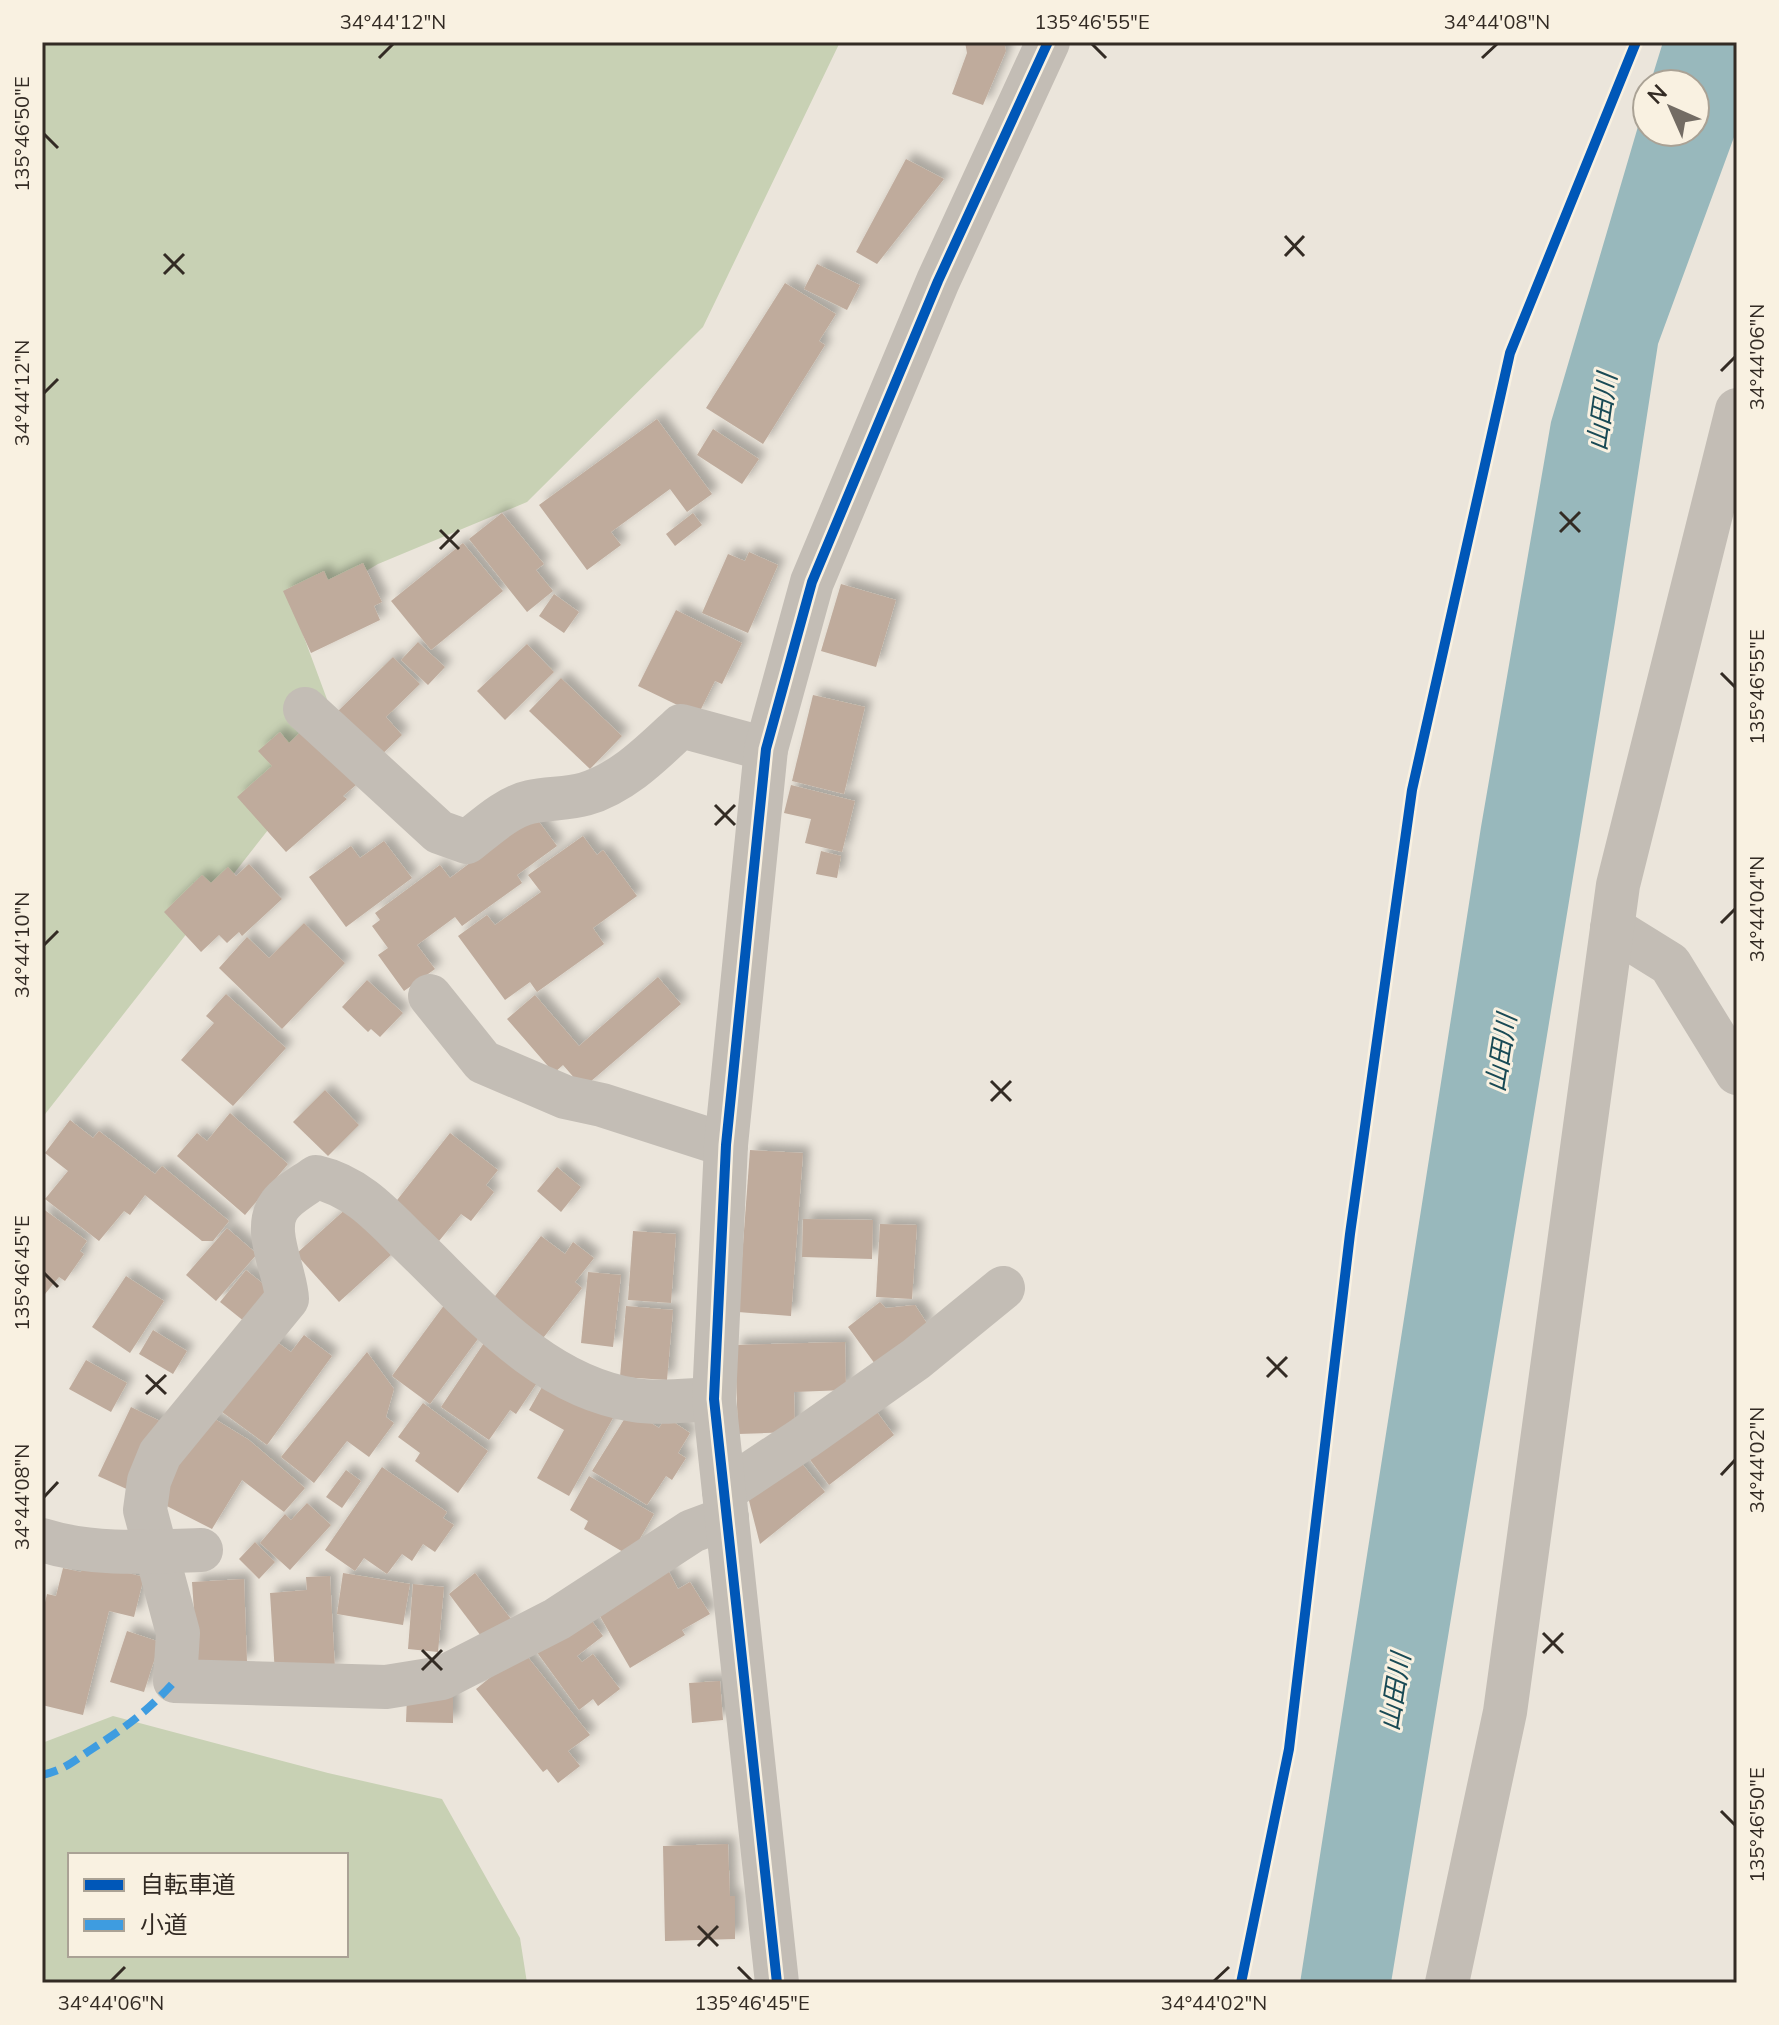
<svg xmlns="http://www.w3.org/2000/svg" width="1779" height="2025" viewBox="0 0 1779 2025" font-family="Mulish,'Noto Sans JP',sans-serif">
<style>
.green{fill:#c8d1b4;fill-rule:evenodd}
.water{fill:#98b8bc}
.building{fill:#bfab9c;filter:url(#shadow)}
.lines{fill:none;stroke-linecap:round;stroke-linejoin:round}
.minor{stroke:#c3bdb5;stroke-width:44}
.quiet{stroke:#3e9ce0;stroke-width:8;stroke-dasharray:16 8;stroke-linecap:butt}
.cycleway-casing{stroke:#f9f1e1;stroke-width:15}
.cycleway{stroke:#0057b8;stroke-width:10}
.ticks{fill:none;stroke:#332b24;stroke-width:3}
.labels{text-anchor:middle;stroke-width:6;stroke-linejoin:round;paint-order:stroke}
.water-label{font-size:26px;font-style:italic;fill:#194a55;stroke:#f9f1e1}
.neatline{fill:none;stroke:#332b24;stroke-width:3}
.ticks-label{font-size:20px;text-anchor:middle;fill:#332b24}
</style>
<defs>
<filter id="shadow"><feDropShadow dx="7" dy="-7" stdDeviation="4" flood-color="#0004"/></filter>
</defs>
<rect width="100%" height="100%" fill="#ebe5db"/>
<g class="green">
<polygon points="42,42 840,42 703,327 527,502 378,564 295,613 341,737 42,1118"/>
<path d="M113,1716l215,57 114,26 78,139 7,45h-485v-240zM70,1855h276v100h-276z"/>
</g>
<polygon class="water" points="1663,42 1737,42 1737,129 1658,344 1615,622 1391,1983 1300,1983 1481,827 1551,422 1647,96 1647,132 1695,132 1695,84 1650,84"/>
<g class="building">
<polygon points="965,42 1004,42 1006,51 983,105 952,94 967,53"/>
<polygon points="906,159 944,179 877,264 856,252"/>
<polygon points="817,264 860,285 847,310 804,289"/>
<polygon points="785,283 836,314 819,341 825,345 763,444 706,408"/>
<polygon points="657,419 712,494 687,512 670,489 611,532 621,545 587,570 539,505"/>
<polygon points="713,429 759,459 742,484 697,455"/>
<polygon points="502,513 544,564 536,570 553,591 527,612 469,539"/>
<polygon points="693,513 702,525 675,546 666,534"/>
<polygon points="463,543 503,591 431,650 391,601"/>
<polygon points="749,552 778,565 748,633 702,613 728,554 745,561"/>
<polygon points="363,563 382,602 374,606 380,620 311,653 283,591 324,571 328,580"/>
<polygon points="841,584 896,600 876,667 821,651"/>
<polygon points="554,594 579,612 564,633 539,616"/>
<polygon points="676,610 742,643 722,684 715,681 698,715 638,686"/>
<polygon points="418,642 445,667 428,685 401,660"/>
<polygon points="527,644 554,672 505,720 477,691"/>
<polygon points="393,657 420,684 386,717 402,735 375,761 332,717"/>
<polygon points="561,678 622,736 590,769 529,711"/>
<polygon points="813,695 865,707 844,794 792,781"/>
<polygon points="306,727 356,785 343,796 347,799 286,852 237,797 272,766 258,751 280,732 289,743"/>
<polygon points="791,785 855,801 842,852 805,843 811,819 784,813"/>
<polygon points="534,815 557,846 517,875 522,883 462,926 455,917 417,945 435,969 404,991 378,955 388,948 372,926 380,920 375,913 440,865 450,878"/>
<polygon points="583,836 597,855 603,850 637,896 593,928 604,944 537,992 530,982 505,1000 458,936 487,915 495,925 541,892 528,875"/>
<polygon points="384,841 412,878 346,927 309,877 351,846 360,858"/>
<polygon points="821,851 841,856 837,878 816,874"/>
<polygon points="249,864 282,899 242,936 239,932 227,943 219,935 201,952 164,912 202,875 211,883 228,867 236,876"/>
<polygon points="304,923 345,963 282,1029 219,968 247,937 269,958"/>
<polygon points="658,977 681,1004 583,1088 563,1065 554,1073 507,1019 535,995 579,1046"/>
<polygon points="367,980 403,1013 380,1037 371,1029 368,1032 342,1007"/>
<polygon points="226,994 286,1048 233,1106 181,1060 214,1023 206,1016"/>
<polygon points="325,1090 359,1125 328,1156 293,1122"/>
<polygon points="230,1113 288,1164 245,1215 177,1156 197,1133 207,1141"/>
<polygon points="70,1120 93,1138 99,1131 155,1174 162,1166 229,1221 213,1241 202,1241 145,1195 130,1215 124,1211 99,1241 45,1199 68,1171 45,1153"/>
<polygon points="450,1133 498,1170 486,1185 494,1192 471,1221 461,1214 439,1241 394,1204"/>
<polygon points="750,1150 803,1153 791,1316 738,1312"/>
<polygon points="557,1167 581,1187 561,1212 537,1191"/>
<polygon points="348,1207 391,1255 339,1302 296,1254"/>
<polygon points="42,1208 87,1241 80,1251 84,1254 65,1281 59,1277 45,1294 42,1292"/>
<polygon points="803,1219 873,1220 872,1259 802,1257"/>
<polygon points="880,1224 917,1225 912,1299 876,1297"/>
<polygon points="227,1228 257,1254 216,1301 186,1275"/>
<polygon points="633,1231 676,1234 671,1303 628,1300"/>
<polygon points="541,1236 565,1254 573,1242 594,1258 575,1282 582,1288 540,1342 489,1304"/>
<polygon points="246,1270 276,1294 250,1326 220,1302"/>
<polygon points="588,1272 621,1275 613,1347 581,1343"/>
<polygon points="126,1276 164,1301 130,1353 92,1327"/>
<polygon points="880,1302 886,1308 915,1305 928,1325 875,1364 848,1327"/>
<polygon points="445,1304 483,1332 430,1404 392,1376"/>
<polygon points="626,1306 673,1310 667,1380 620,1377"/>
<polygon points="153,1330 187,1351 173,1374 139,1354"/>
<polygon points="304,1335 332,1356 267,1445 218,1409 270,1337 291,1352"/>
<polygon points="845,1342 846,1390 794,1392 795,1432 738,1434 735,1345"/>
<polygon points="484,1343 539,1380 516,1414 510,1410 489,1440 441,1407"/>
<polygon points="367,1352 394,1389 386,1417 394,1423 369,1457 347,1441 314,1483 281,1457"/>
<polygon points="86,1360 127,1383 111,1412 69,1389"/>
<polygon points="546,1380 613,1418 569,1496 537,1478 564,1430 529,1410"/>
<polygon points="423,1403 488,1451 458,1493 415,1461 420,1453 398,1437"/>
<polygon points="871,1404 894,1435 829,1485 805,1453"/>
<polygon points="131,1407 164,1423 131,1491 98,1476"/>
<polygon points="630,1410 659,1428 666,1417 690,1433 678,1453 686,1458 672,1480 666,1476 647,1505 592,1471"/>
<polygon points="205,1413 249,1440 305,1488 284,1512 242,1480 212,1529 157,1501"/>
<polygon points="795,1455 825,1492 760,1544 747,1493"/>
<polygon points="382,1467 447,1512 443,1518 454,1525 435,1552 423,1544 412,1561 402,1554 387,1574 364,1558 355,1571 325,1550"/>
<polygon points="346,1470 361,1481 342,1508 326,1497"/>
<polygon points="589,1476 654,1514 630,1556 584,1529 588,1521 570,1510"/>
<polygon points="307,1503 331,1525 290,1570 260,1543 285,1514 291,1520"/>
<polygon points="255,1542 275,1562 259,1579 239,1559"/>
<polygon points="84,1562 144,1577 134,1617 109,1611 83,1715 42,1705 42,1615 47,1594 56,1596 63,1568 81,1572"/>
<polygon points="668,1570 678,1589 690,1582 710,1614 682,1630 685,1635 630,1668 597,1611"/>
<polygon points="343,1573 410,1584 403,1625 337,1614"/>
<polygon points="475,1573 511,1619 484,1640 449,1594"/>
<polygon points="330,1576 335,1669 275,1674 270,1593 307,1590 306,1577"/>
<polygon points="244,1579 247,1662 198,1668 192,1582"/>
<polygon points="413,1584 444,1587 438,1652 408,1649"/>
<polygon points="586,1613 603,1636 577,1656 582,1662 593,1654 620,1689 598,1706 593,1699 579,1710 536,1651"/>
<polygon points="127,1631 160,1642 144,1692 110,1682"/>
<polygon points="523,1651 590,1735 568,1751 580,1766 558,1783 547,1769 543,1772 476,1689"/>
<polygon points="720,1681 723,1720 692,1723 689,1683"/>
<polygon points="407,1696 453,1696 453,1723 406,1722"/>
<polygon points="728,1844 730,1896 735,1896 735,1939 665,1941 663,1846"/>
</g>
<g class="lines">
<g class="minor">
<path d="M305,709l134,123 28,10c18,-14 40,-35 63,-40 18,-4 38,-3 55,-8 38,-11 68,-42 96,-68l85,23"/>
<polyline points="1612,928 1670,964 1737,1073"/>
<polyline points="430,996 483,1062 565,1097 602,1105 726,1145"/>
<path d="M714,1399c-26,1 -55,5 -80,1 -95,-15 -159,-95 -225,-158 -28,-28 -53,-56 -93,-65 -11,8 -28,17 -36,28 -19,24 6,67 7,94l-127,155 -11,27 -4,29 33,123 -3,48 211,6 56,-9 115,-59 135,-88 35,-13"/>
<polyline points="724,1491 804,1438 916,1359 1003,1288"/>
<path d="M42,1540c50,16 107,12 159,10"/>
<polyline points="777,1983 714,1399 726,1145 766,749 812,582 938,281 1048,42"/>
<polyline points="1447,1983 1505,1712 1618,885 1737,410"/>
</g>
<path class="quiet" d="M42,1775c24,-6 30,-13 50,-26 34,-22 55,-37 83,-68"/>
<g class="cycleway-casing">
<g id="cycleway">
<polyline points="777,1983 714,1399 726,1145 766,749 812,582 938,281 1048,42"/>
<polyline points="1241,1983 1289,1749 1350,1234 1412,790 1510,353 1636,42"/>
</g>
</g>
<use href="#cycleway" class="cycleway"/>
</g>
<path class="ticks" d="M1092,44l14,14M379,58l14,-14M1482,58l15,-14M44,134l14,14M1285,236l19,20M164,254l20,20M1285,256l19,-20M164,274l20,-20M1721,371l14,-14M44,393l14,-14M1560,512l20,20M440,530l19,19M1560,532l20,-20M440,549l19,-19M1721,673l14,14M715,805l20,20M715,825l20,-20M1721,923l14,-14M44,945l14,-14M991,1081l20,20M991,1101l20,-20M44,1273l14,14M1267,1357l20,20M146,1375l20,19M1267,1377l20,-20M146,1394l20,-19M1721,1475l14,-15M44,1497l14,-15M1543,1633l20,20M422,1650l20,20M1543,1653l20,-20M422,1670l20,-20M1721,1811l14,14M698,1926l20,20M698,1946l20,-20M738,1967l14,14M111,1981l14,-14M1214,1981l15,-14"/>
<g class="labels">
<g class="water-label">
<text transform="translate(1602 412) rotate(-82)" y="9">山田川</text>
<text transform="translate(1501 1053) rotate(-81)" y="9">山田川</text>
<text transform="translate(1395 1692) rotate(-81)" y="9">山田川</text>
</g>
</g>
<rect width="1779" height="2025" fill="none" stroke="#f9f1e1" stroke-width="88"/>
<rect x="68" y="1853" width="280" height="104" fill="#f9f1e1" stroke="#aaa295" stroke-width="2"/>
<rect x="84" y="1879" width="40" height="12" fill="#0057b8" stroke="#aaa295" stroke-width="2"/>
<text x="140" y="1893" font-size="24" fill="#332b24">自転車道</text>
<rect x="84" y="1919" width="40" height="12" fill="#3e9ce0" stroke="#aaa295" stroke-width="2"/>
<text x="140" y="1933" font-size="24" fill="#332b24">小道</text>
<g transform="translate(1671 108) rotate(315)"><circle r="38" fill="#f9f1e1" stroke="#aaa295" stroke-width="2"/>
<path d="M0-6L14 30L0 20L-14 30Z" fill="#736c64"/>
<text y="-12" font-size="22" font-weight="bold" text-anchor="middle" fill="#332b24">N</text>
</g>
<rect x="44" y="44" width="1691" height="1937" class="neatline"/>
<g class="ticks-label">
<text x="393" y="29">34°44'12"N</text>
<text x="1092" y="29">135°46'55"E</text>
<text x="1497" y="29">34°44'08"N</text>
<text transform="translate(22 134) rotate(-90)" y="7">135°46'50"E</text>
<text transform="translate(1757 357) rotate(-90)" y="7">34°44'06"N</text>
<text transform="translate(22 393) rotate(-90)" y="7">34°44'12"N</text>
<text transform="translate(1757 687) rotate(-90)" y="7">135°46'55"E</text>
<text transform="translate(1757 909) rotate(-90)" y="7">34°44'04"N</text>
<text transform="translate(22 945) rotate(-90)" y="7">34°44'10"N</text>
<text transform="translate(22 1273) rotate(-90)" y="7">135°46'45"E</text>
<text transform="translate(1757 1460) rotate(-90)" y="7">34°44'02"N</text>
<text transform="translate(22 1497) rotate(-90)" y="7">34°44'08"N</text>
<text transform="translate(1757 1825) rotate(-90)" y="7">135°46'50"E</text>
<text x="111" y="2010">34°44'06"N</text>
<text x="752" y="2010">135°46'45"E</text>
<text x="1214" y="2010">34°44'02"N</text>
</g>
</svg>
